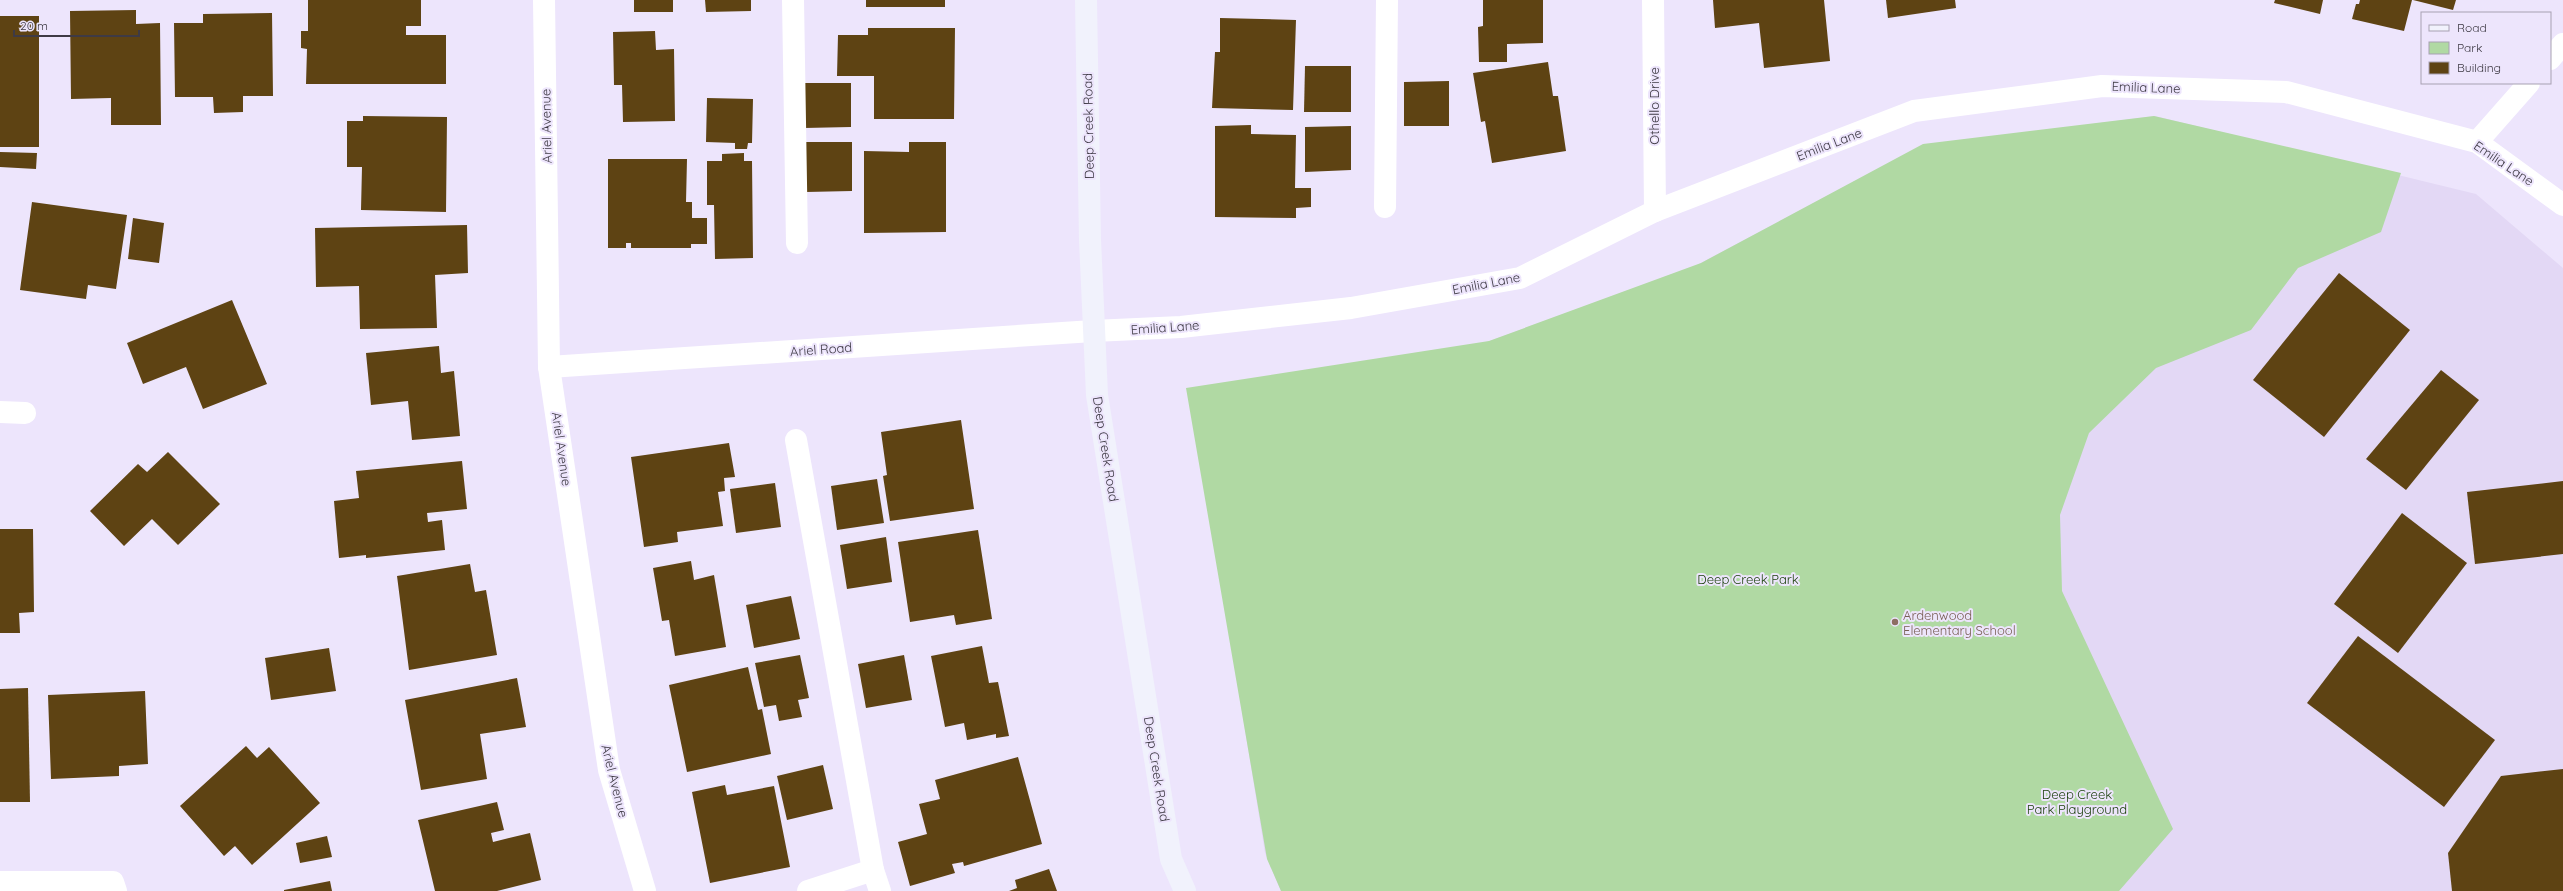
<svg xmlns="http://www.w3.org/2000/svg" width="2563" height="891" viewBox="0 0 2563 891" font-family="Quicksand,sans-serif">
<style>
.built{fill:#e3d8f5}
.green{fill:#b0d9a3}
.building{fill:#5e4313}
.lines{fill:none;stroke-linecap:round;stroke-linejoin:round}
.lane{stroke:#fff;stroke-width:22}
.street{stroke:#fff;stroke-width:22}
.secondary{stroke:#f1f2fc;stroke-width:22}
.education-dot{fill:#8d6e63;stroke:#ede5fc;stroke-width:1.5}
.labels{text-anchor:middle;stroke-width:4;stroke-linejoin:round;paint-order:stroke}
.street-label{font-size:13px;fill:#3e3a44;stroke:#ede5fc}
.park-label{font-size:13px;fill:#1b400b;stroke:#ede5fc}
.education-label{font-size:13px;fill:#785e54;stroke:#ede5fc;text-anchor:start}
</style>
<rect width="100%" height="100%" fill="#ede5fc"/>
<polygon class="built" points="2155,116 2476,194 2563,268 2563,891 1281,891 1265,853 1190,391 1487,342 1697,265 1921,146"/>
<polygon class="green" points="2154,116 2401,173 2381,232 2298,268 2251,330 2156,368 2089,433 2060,515 2062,591 2173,829 2119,891 1281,891 1267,859 1186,388 1489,341 1701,263 1923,144"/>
<g class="building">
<polygon points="308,0 421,0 421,26 406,26 406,35 446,35 446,84 306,84 307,49 301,48 301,31 308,31"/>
<rect x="634" y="0" width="39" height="12"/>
<polygon points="705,0 751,0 751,11 706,12"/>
<rect x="866" y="0" width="79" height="7"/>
<polygon points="1483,0 1543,0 1543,43 1507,44 1507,62 1479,62 1478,27 1483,26"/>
<polygon points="1713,0 1824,0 1830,61 1764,68 1759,23 1715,28"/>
<polygon points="1886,0 1955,0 1956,8 1888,18"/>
<polygon points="2275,0 2323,0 2320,14 2274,3"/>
<polygon points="2360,0 2412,0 2404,31 2352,19 2356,4 2359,4"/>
<polygon points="2413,0 2456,0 2453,10"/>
<polygon points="136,10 136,24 160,23 161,125 111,125 111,98 71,99 70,11"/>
<polygon points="272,13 273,96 243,96 243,112 214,113 213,97 175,97 174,23 203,23 203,14"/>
<rect x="0" y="16" width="39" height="131"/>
<polygon points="1220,18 1296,20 1293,110 1212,108 1215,52 1220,52"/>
<polygon points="868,28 955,28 954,119 874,119 874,76 837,76 838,35 868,35"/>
<polygon points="655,31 656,50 674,49 675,121 623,122 622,85 614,85 613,32"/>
<polygon points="1548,62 1553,96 1558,96 1566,151 1492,163 1485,121 1481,122 1473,73"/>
<polygon points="1305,66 1351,66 1351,112 1304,112"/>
<polygon points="1449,81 1449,126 1404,126 1404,82"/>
<polygon points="805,83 851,83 851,127 804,128"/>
<polygon points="707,98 753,99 752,143 748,143 747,149 735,149 735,143 706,142"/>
<polygon points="363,116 447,117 446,212 361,210 362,167 347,167 347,121 363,121"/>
<polygon points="1251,125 1251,134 1296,135 1295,188 1311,188 1311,207 1296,208 1296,218 1215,217 1215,126"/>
<polygon points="1351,126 1351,170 1305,172 1305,127"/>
<polygon points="806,142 852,142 852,191 806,192"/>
<polygon points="909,142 946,142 946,232 864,233 864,151 909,152"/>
<polygon points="0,152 37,153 36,169 0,167"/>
<polygon points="744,153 744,161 752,161 753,258 715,259 714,205 707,205 707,161 722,161 722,154"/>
<polygon points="608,159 687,159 686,202 692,202 692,218 707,218 707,244 691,244 691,248 631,248 631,243 626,243 626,248 608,248"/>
<polygon points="32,202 127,215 116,289 88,285 86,299 20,290"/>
<polygon points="133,218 164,223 159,263 128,259"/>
<polygon points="467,225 468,273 435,275 437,328 360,329 359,286 316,287 315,228"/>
<polygon points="2339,273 2410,330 2324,437 2253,380"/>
<polygon points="232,300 267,384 203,409 186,367 143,384 127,343"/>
<polygon points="439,346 441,373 454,371 460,436 412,440 408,401 371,405 366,353"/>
<polygon points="2441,370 2479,400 2406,490 2366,459"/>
<polygon points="961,420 974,509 890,521 883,476 887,475 881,432"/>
<polygon points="729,443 735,477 724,478 725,491 718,492 723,526 677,532 678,542 644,547 631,457"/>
<polygon points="168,452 220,504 178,545 152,519 124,546 90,511 138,464 147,472"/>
<polygon points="462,461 467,509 427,513 428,522 442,520 445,550 366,558 366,555 339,558 334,501 359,498 356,471"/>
<polygon points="877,479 884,523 837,530 831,486"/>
<polygon points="2563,481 2563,554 2475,564 2467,492"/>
<polygon points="775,483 781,527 736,533 730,489"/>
<polygon points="2402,513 2467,563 2398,653 2334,604"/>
<polygon points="0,529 33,529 34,612 19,613 20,633 0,633"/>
<polygon points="978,530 992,619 956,625 954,615 910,622 898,542"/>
<polygon points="886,537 892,582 847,589 840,545"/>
<polygon points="691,561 694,580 714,575 726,647 675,656 669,620 662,621 653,568"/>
<polygon points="470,564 475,592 486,590 497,655 409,670 397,576"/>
<polygon points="791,596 800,639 754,648 746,605"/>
<polygon points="2358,636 2495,740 2444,807 2307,703"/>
<polygon points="982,646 989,683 998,682 1009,736 996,738 996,734 967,740 964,723 945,727 931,656"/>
<polygon points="329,648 336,691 271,700 265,658"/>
<polygon points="800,655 809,698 798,700 802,717 779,721 776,705 764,707 755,663"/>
<polygon points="904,655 912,700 866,708 858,664"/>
<polygon points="748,667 758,710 762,709 771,754 687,772 669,685"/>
<polygon points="517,678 526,727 480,734 487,779 421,790 405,700"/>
<polygon points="28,688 30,802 0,802 0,689"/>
<polygon points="145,691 148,764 119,766 119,776 51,779 48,695"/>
<polygon points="246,746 257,758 269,747 320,803 252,865 235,846 224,856 180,806"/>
<polygon points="1018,757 1042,844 964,866 963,862 952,864 955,873 910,886 898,842 927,834 919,804 940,799 935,780"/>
<polygon points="823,765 833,809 787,820 777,776"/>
<polygon points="2563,769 2563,891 2452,891 2448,853 2501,776"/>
<polygon points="725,785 727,795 774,786 790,867 710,883 692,792"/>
<polygon points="497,802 504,830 491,833 493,842 530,833 541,880 497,891 435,891 418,820"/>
<polygon points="327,836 332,857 300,863 296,843"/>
<polygon points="1049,869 1057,891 1009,891 1017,888 1015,880"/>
<polygon points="330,881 332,891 284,891 284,890"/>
</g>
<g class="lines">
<g class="lane">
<polyline points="793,0 797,243"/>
<polyline points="1385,207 1387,0"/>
<polyline points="796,440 873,870 880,891"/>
<polyline points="808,891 873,870"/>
</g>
<g class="street">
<polyline points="544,0 549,367 609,770 645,891"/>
<polyline points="1653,0 1655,211"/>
<polyline points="2550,59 2563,44"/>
<polyline points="2477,142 2529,83"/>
<polyline points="549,367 1093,331 1181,327 1351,308 1520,278 1655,211 1914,111 2102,86 2286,92 2477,142 2563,205"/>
<polyline points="0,412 25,413"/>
<polyline points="0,882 113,882 116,891"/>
</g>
<polyline class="secondary" points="1086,0 1090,240 1097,395 1171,859 1185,891"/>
</g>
<circle class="education-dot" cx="1895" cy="622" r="4"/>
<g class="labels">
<g class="street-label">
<text transform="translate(2146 87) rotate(2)" y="5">Emilia Lane</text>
<text transform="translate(1654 106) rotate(-90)" y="5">Othello Drive</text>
<text transform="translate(546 126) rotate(-91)" y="5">Ariel Avenue</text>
<text transform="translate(1088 126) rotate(-91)" y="5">Deep Creek Road</text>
<text transform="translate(1829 144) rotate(-21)" y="5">Emilia Lane</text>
<text transform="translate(2504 163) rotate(34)" y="5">Emilia Lane</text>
<text transform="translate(1486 283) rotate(-11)" y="5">Emilia Lane</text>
<text transform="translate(1165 327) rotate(-4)" y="5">Emilia Lane</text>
<text transform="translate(821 349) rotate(-4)" y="5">Ariel Road</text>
<text transform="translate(562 449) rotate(82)" y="5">Ariel Avenue</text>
<text transform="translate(1106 449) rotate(81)" y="5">Deep Creek Road</text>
<text transform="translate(1157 769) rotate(81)" y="5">Deep Creek Road</text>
<text transform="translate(615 781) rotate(76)" y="5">Ariel Avenue</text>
</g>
<g class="park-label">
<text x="1748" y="584">Deep Creek Park</text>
<text x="2077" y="799">Deep Creek<tspan x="2077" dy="15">Park Playground</tspan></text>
</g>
<g class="education-label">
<text x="1903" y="620">Ardenwood<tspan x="1903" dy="15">Elementary School</tspan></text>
</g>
</g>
<rect x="2421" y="12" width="130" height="72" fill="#ede5fc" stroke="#a7a1b2"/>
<rect x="2429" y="25" width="20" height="6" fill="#f1f2fc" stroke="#a7a1b2"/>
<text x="2457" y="32" font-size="12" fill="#3e3a44">Road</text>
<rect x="2429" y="42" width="20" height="12" fill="#b0d9a3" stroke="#a7a1b2"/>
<text x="2457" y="52" font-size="12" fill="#3e3a44">Park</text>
<rect x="2429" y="62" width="20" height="12" fill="#5e4313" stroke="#a7a1b2"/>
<text x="2457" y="72" font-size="12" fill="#3e3a44">Building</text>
<path d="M14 30v6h125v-6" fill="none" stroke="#3e3a44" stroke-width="2"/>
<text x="20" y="30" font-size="12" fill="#3e3a44" stroke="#ede5fc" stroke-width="3" paint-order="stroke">20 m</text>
</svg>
